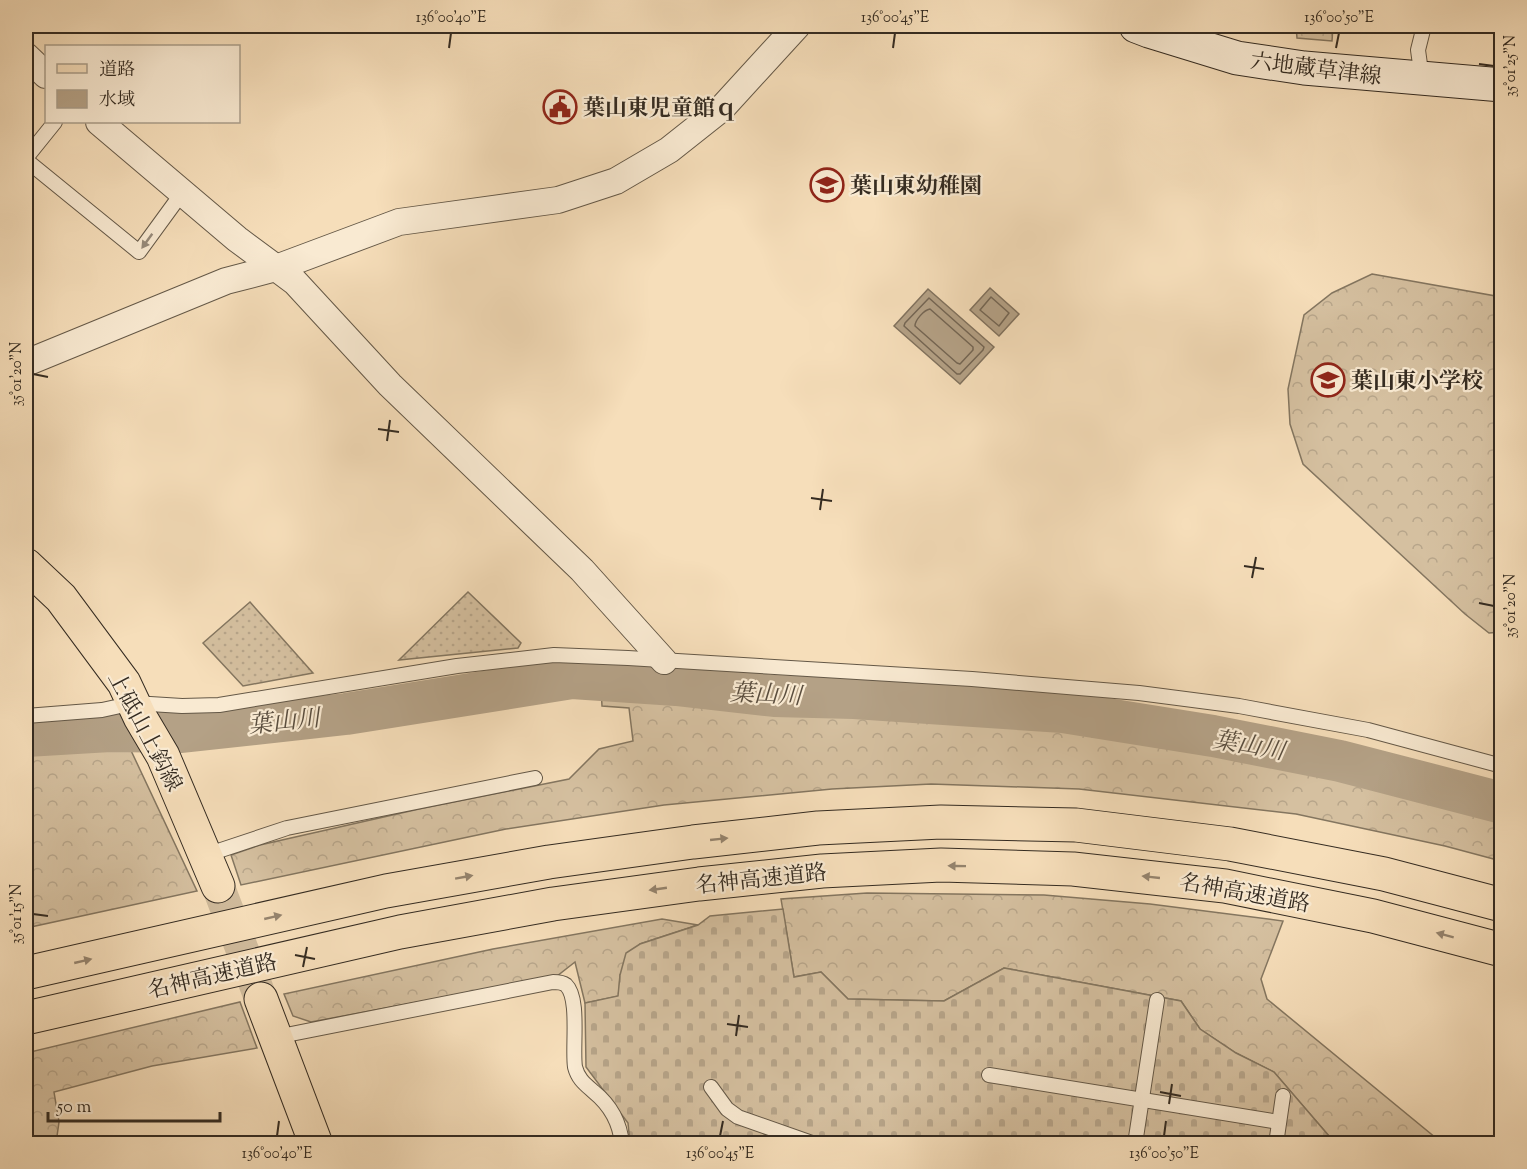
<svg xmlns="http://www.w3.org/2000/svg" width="1527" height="1169" viewBox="0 0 1527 1169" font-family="'Sorts Mill Goudy','Noto Serif JP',serif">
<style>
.grass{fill:url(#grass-dots);stroke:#847660;stroke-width:1.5}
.forest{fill:url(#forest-crowns);stroke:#847660;stroke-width:1.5}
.cemetery{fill:url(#cemetery-stones);stroke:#847660;stroke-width:1.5}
.water{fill:#b4a186;stroke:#81725e;stroke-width:1.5}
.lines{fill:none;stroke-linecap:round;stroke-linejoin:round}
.shore{stroke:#746654;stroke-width:1.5}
.river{stroke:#b4a186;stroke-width:42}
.primary-tunnel{stroke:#cfba9b;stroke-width:33;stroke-dasharray:33 16;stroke-linecap:butt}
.service-casing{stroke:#645847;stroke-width:16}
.minor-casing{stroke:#645847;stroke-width:28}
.secondary-casing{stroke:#342b21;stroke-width:35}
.primary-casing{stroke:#342b21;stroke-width:35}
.motorway-casing{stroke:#342b21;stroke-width:35}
.service{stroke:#f9ead2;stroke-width:14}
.minor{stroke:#f9ead2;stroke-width:26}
.secondary{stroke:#f9ead2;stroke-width:33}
.primary{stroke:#f6deba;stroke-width:33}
.motorway{stroke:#f6deba;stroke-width:33}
.oneway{fill:#968a7a}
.oneway2{fill:#95846e}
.ticks{fill:none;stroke:#342b21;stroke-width:2}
.labels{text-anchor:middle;stroke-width:4.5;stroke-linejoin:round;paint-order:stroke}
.street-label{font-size:22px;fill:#342b21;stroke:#f9ead2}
.poi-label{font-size:22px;font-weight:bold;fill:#342b21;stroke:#f9ead2;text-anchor:start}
.water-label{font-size:24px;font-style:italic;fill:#5a4e3f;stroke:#f9ead2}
.neatline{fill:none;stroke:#342b21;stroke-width:2}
.ticks-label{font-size:15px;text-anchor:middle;fill:#342b21}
</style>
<defs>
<pattern id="grass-dots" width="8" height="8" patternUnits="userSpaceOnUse" patternTransform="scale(1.5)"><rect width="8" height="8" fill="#d5c0a0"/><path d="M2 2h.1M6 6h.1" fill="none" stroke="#b7a58a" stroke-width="1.8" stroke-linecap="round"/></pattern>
<pattern id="forest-crowns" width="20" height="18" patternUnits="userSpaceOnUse" patternTransform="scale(1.5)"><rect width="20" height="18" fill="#d5c0a0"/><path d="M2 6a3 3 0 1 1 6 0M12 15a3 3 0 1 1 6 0" fill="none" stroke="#b7a58a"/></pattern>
<pattern id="cemetery-stones" width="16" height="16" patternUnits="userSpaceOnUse" patternTransform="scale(1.5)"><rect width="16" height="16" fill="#d5c0a0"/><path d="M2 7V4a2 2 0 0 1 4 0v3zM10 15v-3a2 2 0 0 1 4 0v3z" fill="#b7a58a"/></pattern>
</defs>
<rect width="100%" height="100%" fill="#f6deba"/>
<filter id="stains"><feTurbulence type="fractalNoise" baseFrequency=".00333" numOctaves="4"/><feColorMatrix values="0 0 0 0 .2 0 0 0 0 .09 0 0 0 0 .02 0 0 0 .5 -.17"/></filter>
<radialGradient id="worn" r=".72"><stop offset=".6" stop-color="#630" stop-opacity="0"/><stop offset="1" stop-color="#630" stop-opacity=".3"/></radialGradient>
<g class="grass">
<polygon points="468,592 521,643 518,648 399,660"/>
<polygon points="250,602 313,673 243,686 203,643"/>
</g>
<g class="forest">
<polygon points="1296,26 1333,26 1332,41 1297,38"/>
<polygon points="1372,274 1501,297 1501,632 1489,633 1465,614 1303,464 1290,424 1288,389 1304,315 1332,293"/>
<polygon points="601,688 696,696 762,706 858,705 1115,729 1286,759 1396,785 1501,814 1501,861 1445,846 1296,814 1079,789 931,784 832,789 664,805 506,829 241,885 231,855 260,845 419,809 569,779 599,749 633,741 629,708 602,706"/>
<polygon points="127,742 197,891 26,928 26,749"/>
<polygon points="867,893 1044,895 1150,904 1283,921 1261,979 1267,999 1442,1143 1335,1143 1274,1072 1236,1053 1200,1029 1181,1001 1004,968 944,1001 848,999 821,972 794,977 781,899"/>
<polygon points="662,919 698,925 640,944 620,975 619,996 585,1003 575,962 557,976 311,1022 293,1016 284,994 493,949"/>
<polygon points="240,1002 257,1048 152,1066 54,1092 59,1122 56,1143 26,1143 26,1053"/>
</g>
<polygon class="cemetery" points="783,909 794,977 821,972 848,999 944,1001 1004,968 1181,1001 1200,1029 1236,1053 1274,1072 1335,1143 630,1143 628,1123 586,1067 585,1003 618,996 620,975 626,953 640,944 698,925 710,916"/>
<g class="water">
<polygon points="990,288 1019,314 999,336 970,310"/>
<polygon points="928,289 994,347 960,384 894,326"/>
</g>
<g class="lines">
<g class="shore">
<polygon points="991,297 1009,313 999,326 980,310"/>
<polygon points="929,298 984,347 983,350 960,374 957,374 904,326 905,323"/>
<path d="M930,309l43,38v3l-13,14 -3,-1 -42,-37c0,-6 9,-16 15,-17z"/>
</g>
<polyline class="river" points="26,736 110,731 182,732 346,714 572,678 676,685 774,696 854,698 1063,712 1213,736 1340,761 1502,803"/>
<polyline class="primary-tunnel" points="218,886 259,994"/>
<g class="service-casing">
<g id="service">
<polyline points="1422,79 1418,50 1424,26"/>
<polyline points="26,158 55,122"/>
<polyline points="26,160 139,252 182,193"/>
<polyline points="26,716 102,710 134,703 182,706 219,705 457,666 554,655 628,658 972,679 1139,693 1239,706 1368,730 1502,766"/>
<polyline points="206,855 287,828 535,778"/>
<path d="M276,1037l277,-55c4,0 9,0 13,3 14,13 6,63 9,82 3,12 10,17 19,25 16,13 26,31 28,52"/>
<polyline points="989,1075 1279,1122"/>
<polyline points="711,1087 727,1109 738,1117 815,1144"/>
<polyline points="1135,1144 1157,1000"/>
<polyline points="1276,1144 1283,1096"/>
</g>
</g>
<g class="minor-casing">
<g id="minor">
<polyline points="26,56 46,75"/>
<polyline points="99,122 237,239 295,282 390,385 582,570 664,661"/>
<polyline points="26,363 226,281 276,268 399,222 558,200 616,181 669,150 722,108 797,26"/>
</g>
</g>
<g class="secondary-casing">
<polyline id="secondary" points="1136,26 1149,31 1237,58 1304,68 1502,85"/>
</g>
<g class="primary-casing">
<g id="primary">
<polyline points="26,565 61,598 124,683 140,717 163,756 218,886"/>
<polyline points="261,999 316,1144"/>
</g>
</g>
<g class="motorway-casing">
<g id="motorway">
<polyline points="26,973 386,891 549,862 693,842 818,828 941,822 1076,825 1230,844 1384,874 1502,905"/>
<polyline points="26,1018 400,932 553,904 699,884 822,871 941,865 1073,869 1225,886 1373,916 1502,950"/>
</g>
</g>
<use href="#service" class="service"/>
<use href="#minor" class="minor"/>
<use href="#secondary" class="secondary"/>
<use href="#primary" class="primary"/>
<use href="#motorway" class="motorway"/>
</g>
<defs><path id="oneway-solid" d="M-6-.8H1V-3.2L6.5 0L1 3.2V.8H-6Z" transform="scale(1.5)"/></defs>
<use class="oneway" href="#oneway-solid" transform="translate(147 241) rotate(126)"/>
<g class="oneway2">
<use href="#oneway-solid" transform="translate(719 839) rotate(-6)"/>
<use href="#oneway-solid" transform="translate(957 866) rotate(-179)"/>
<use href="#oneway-solid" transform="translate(464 877) rotate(-10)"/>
<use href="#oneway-solid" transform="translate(1151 877) rotate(-174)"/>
<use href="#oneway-solid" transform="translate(658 889) rotate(172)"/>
<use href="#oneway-solid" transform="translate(273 917) rotate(-13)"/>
<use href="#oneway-solid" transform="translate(1445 935) rotate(-165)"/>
<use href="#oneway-solid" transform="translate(83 961) rotate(-13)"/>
</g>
<path class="ticks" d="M449,48l2,-15M893,48l2,-15M1336,48l3,-15M1479,64l15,2M33,374l15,3M378,429l21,3M387,441l3,-21M811,498l21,3M820,510l3,-21M1244,566l20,3M1252,578l4,-21M1479,603l15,3M33,914l15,2M295,955l20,4M303,967l4,-20M727,1024l21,3M736,1036l3,-21M1160,1092l21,4M1169,1104l3,-20M277,1136l2,-15M720,1136l3,-15M1164,1136l2,-15"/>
<defs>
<g id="civic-ring" transform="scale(1.725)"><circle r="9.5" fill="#f9ead2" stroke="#8f2418" stroke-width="1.5"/><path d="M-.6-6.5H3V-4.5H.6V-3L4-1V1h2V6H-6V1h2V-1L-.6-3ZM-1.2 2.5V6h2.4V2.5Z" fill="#8f2418"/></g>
<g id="school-ring" transform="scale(1.725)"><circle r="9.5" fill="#f9ead2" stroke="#8f2418" stroke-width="1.5"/><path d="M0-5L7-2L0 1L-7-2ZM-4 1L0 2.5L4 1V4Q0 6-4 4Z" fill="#8f2418"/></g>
</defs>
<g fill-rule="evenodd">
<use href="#civic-ring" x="560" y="107"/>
<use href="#school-ring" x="827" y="185"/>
<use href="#school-ring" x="1328" y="380"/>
</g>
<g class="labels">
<g class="street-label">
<text transform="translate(1316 68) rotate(7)" y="8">六地蔵草津線</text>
<text transform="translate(146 731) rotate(62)" y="8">上砥山上鈎線</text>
<text transform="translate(761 878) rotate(-6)" y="8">名神高速道路</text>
<text transform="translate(1245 892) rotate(10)" y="8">名神高速道路</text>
<text transform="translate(212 975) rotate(-13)" y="8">名神高速道路</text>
</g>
<g class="poi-label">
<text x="583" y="115">葉山東児童館ｑ</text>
<text x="850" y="193">葉山東幼稚園</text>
<text x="1351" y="388">葉山東小学校</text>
</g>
<g class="water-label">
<text transform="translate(766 694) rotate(3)" y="8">葉山川</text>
<text transform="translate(284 721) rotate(-6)" y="8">葉山川</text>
<text transform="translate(1249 745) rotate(10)" y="8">葉山川</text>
</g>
</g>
<rect width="1527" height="1169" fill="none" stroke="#f6deba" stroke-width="66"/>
<rect x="45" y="45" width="195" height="78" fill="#f9ead2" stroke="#aa9e8b" stroke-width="1.5"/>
<rect x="57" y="64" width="30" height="9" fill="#f6deba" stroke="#aa9e8b" stroke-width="1.5"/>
<text x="99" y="75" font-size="18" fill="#342b21">道路</text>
<rect x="57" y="90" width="30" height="18" fill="#b4a186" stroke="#aa9e8b" stroke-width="1.5"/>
<text x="99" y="105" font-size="18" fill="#342b21">水域</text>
<path d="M48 1112v9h172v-9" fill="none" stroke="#342b21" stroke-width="3"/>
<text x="57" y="1112" font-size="18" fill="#342b21" stroke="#f9ead2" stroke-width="4.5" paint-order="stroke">50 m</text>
<rect x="33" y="33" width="1461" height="1103" class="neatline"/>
<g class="ticks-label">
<text x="451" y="22">136°00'40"E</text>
<text x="895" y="22">136°00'45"E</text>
<text x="1339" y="22">136°00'50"E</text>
<text transform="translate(1510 66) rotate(-90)" y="5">35°01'25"N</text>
<text transform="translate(16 374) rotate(-90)" y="5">35°01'20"N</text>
<text transform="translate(1510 606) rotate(-90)" y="5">35°01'20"N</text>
<text transform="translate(16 914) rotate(-90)" y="5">35°01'15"N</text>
<text x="277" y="1158">136°00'40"E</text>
<text x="720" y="1158">136°00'45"E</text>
<text x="1164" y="1158">136°00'50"E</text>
</g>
<rect width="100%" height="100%" filter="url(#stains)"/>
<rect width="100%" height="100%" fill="url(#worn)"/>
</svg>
